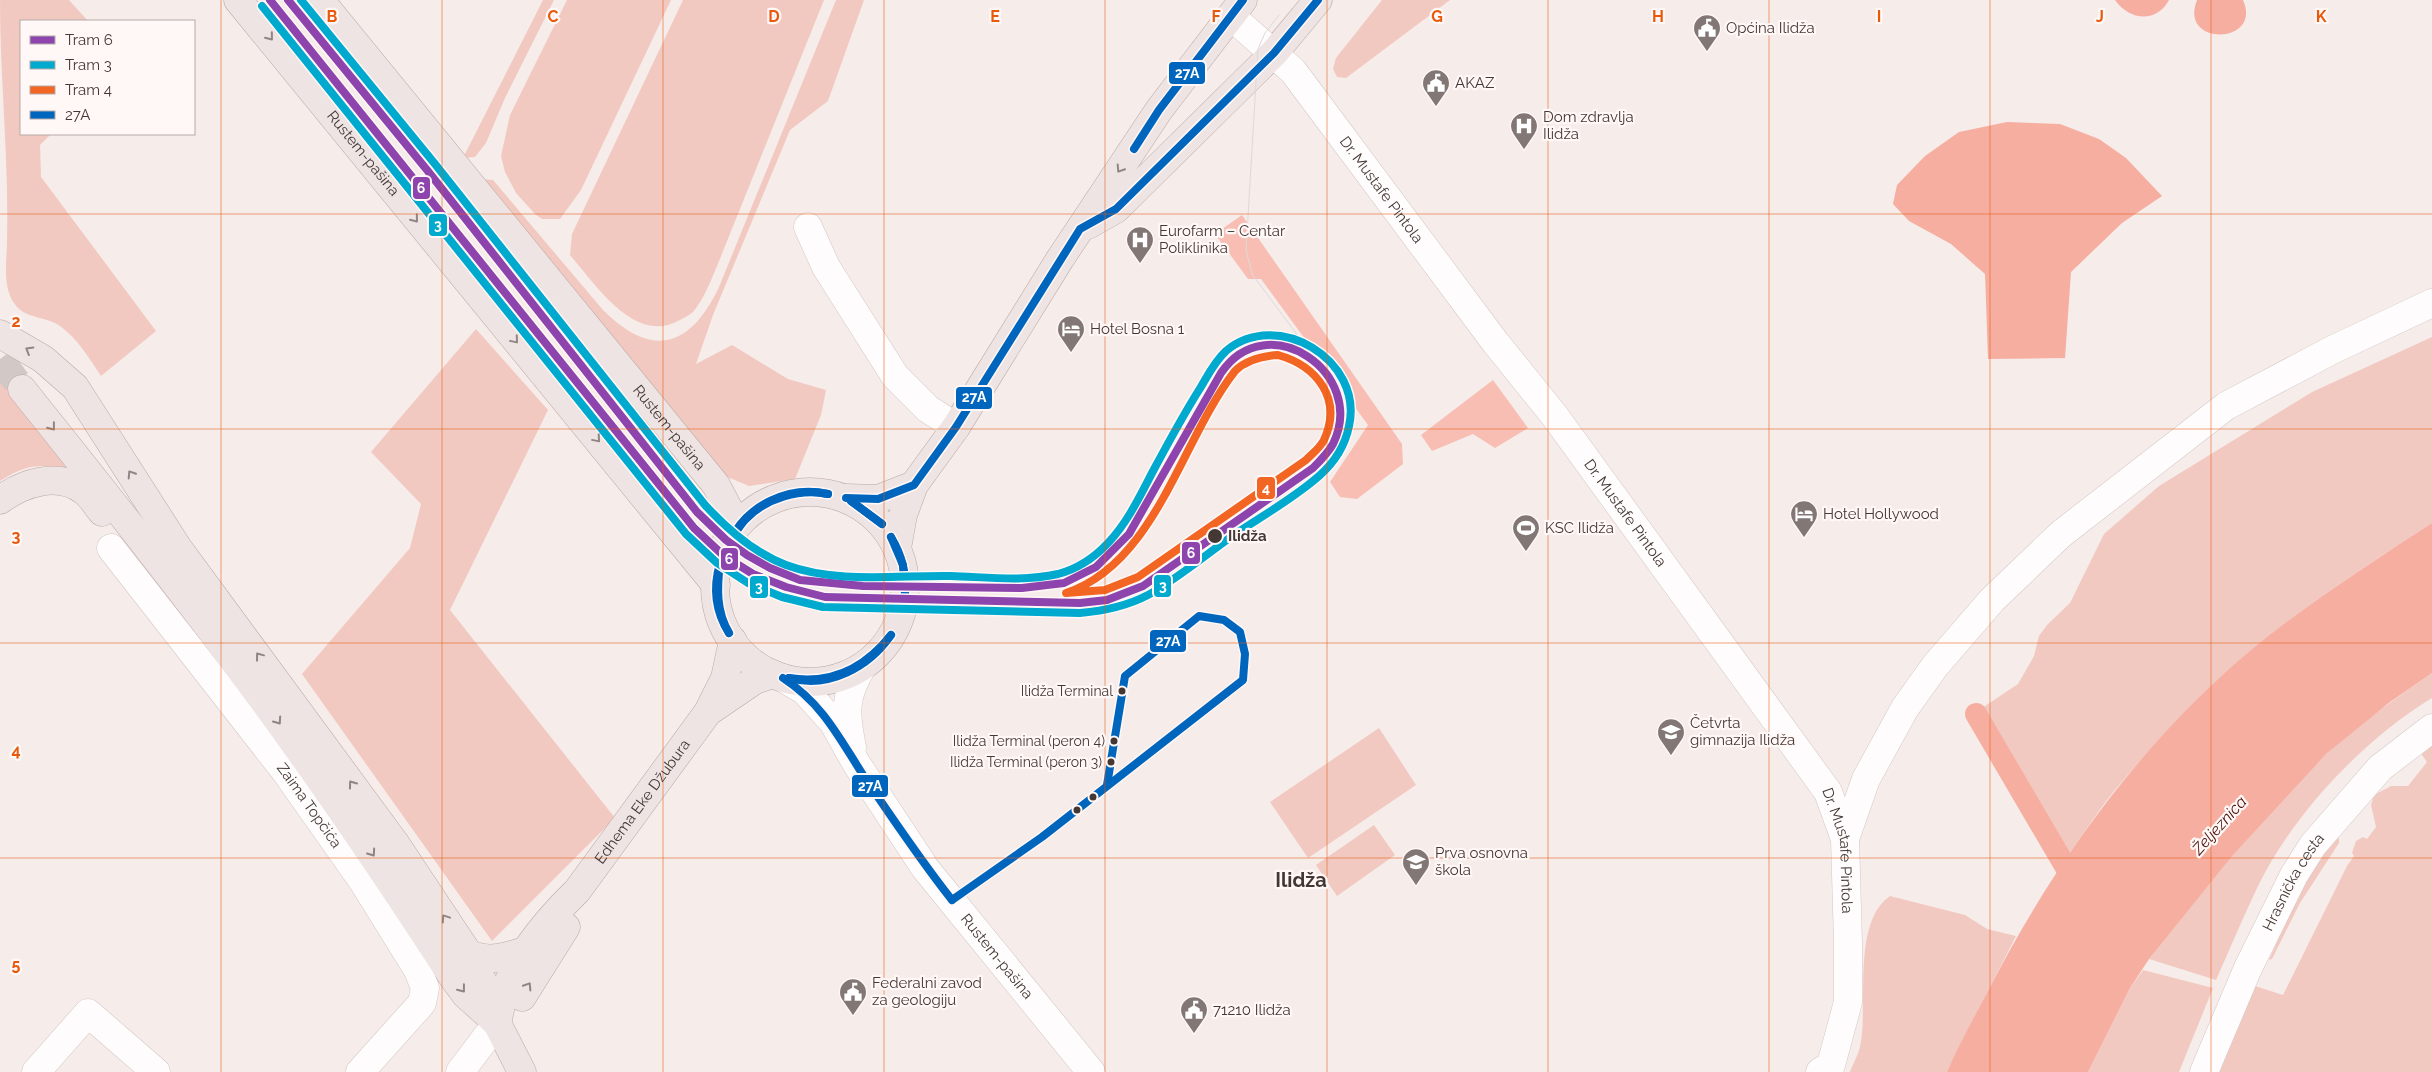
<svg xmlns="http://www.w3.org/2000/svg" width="2432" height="1072" viewBox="0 0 2432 1072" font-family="Raleway,sans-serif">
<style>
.green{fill:#f2c9c1}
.forest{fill:#f8beb3}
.water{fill:#f6aea1}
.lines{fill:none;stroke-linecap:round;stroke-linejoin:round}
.canal{stroke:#f6aea1;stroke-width:22}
.major-tunnel{stroke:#d2c8c6;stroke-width:28;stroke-dasharray:28 14;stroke-linecap:butt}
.minor-casing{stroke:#d3c8c6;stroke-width:29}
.major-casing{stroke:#bca8a4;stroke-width:29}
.minor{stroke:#fefcfc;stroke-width:28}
.major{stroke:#eee4e3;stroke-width:28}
.tram{stroke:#dddada;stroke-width:1}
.bus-1-casing{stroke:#fff8f7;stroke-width:11}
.bus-1{stroke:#0065bd;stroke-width:8}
.tram-1-casing{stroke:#fff8f7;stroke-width:11}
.tram-2-casing{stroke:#fff8f7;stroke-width:11}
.tram-3-casing{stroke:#fff8f7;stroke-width:11}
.tram-1{stroke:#8e44ad;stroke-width:8}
.tram-2{stroke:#00a9ce;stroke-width:8}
.tram-3{stroke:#f26522;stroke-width:8}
.oneway{stroke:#908583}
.grid{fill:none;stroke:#e8590c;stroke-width:1;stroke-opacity:0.55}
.stop-dot{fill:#443835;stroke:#fff8f7;stroke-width:2}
.labels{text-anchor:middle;stroke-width:4.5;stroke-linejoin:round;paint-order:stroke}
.bus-label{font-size:14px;fill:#443835;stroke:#fff8f7;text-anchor:end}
.poi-label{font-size:15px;fill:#443835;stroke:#fff8f7;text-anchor:start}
.street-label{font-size:15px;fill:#443835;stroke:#fff8f7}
.stop-label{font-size:15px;font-weight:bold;fill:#443835;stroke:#fff8f7;text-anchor:start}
.water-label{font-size:16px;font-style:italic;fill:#4f130b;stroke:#fff8f7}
.district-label{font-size:20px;font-weight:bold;fill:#443835;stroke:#fff8f7}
.grid-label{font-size:16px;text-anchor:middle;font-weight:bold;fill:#e8590c;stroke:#fff8f7;stroke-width:4.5;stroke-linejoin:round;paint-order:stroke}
.line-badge{stroke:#fff8f7;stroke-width:2}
.badge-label{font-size:14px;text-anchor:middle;font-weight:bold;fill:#fff}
</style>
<rect width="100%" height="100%" fill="#f6ecea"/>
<g class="green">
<path d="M0,0h69l19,21h-67v113h30l-11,11 1,32 115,154 -55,45c-12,-18 -23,-37 -41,-50 -14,-10 -36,-7 -46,-23 -12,-17 -7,-44 -7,-63 2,-81 -7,-160 -7,-240z"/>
<polygon points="543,0 554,0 505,98 486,143 475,157 463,158"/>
<polygon points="567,0 671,0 581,190 560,219 542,219 535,214 516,193 505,172 501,156 510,115"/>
<path d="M683,0h141l-109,271c-6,14 -12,29 -22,41 -4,3 -9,6 -13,8 -45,26 -84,-35 -110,-65l2,-21z"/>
<path d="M836,0h28l-36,101 -38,29 -77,185 -17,49 36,-19 56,34 38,11 -5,25 -26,64 -46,7 -24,-10 -244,-297 12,1 110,130c49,49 87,38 116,-23z"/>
<polygon points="1382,0 1450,0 1346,78 1337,77 1333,69 1336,58"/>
<polygon points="476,329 548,410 450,610 615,818 492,941 302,674 410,548 421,504 371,452"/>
<path d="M2432,337v186c-56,36 -113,73 -165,115 -55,44 -107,98 -152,152 -18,22 -33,46 -49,68l-87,-148 39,-26 16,-28 5,-20 8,-11 23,-22 34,-69 55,-48 153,-94z"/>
<path d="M4,371l72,97c-35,-2 -45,-7 -76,13v-109z"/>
<path d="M2432,673v25c-69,42 -138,115 -174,188 -15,31 -28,63 -42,94l-67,-21c53,-68 113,-147 177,-205 33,-30 70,-56 106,-81z"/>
<polygon points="1379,728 1416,785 1308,858 1270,802"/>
<polygon points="2432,742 2432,1072 2218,1072 2252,985 2283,995 2347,866 2354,856 2352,853 2356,841 2363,837 2367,839 2376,827 2371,805 2374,795 2391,786 2408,786 2427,762 2422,755 2423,749"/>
<polygon points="1374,825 1395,855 1337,896 1316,865"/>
<polygon points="2339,838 2339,843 2300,903 2272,959 2269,960 2304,882 2334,839"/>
<path d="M1890,896l75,19 22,14 29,7 -69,136h-97c3,-8 8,-17 10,-25 9,-42 -9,-124 30,-151z"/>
<polygon points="2143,970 2213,988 2179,1072 2088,1072 2130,988"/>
</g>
<g class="forest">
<polygon points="1242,215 1402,444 1403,464 1357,499 1340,497 1330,482 1368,425 1261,279 1248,279 1215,234"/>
<polygon points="1493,380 1528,428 1495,448 1473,434 1432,451 1421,435"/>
</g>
<g class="water">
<path d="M2115,0h54c-13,24 -40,20 -54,0z"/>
<path d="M2197,0h46c20,45 -65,47 -46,0z"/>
<polygon points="2007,122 2060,124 2099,139 2126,158 2162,196 2122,223 2071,272 2065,358 1988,359 1985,274 1951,244 1909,221 1893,204 1897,185 1925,156 1959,132"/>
<path d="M2432,523v150l-42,29 -64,52 -94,102 -83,103 -19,29 -42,84h-141c12,-28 27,-54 41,-81 69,-134 160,-259 279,-354 53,-41 109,-78 165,-114z"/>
</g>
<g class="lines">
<polyline class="canal" points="1976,714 2078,888"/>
<polyline class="major-tunnel" points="0,359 22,389"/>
<g class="minor-casing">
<g id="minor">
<path id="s1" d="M1231,16l62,55 202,271 59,73 274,377 17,47 3,104v59l-17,63 -11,7"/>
<polyline points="808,227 826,267 895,376 928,409 956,427"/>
<path id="s2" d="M111,548l174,223 79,112 54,87 7,18 -3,15 -62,69"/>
<path id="s3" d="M783,678l22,13 28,31 23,41 69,105 166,204"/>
<path d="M852,747c-7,-34 -8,-50 10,-80"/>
<polyline points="1845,839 1866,779 1905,708 1935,666 1992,600 2061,534 2226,406 2332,350 2432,303"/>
<polyline points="36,1072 88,1013 156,1072"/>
<polyline points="460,1072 497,1023"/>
<path id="s4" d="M2204,1072l44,-104 46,-93 19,-30 67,-77 52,-40"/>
</g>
</g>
<g class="major-casing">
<g id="major">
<path id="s5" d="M238,0l478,585"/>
<path id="s6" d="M320,0l396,485 13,25 5,20"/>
<polyline points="1088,225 1116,209 1274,53 1318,0"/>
<polyline points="0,334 43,359 75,387 178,548 395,843 468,953 486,988 497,1023 522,1072"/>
<path d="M22,389c77,96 154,193 227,292 72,97 140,197 205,298l12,16 30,27"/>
<circle cx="810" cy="587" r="95"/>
<polyline points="846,498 878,499 914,485"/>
<path d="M0,500c23,-17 58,-29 84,-9 7,5 12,14 18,21"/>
<polyline points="897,548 903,515 914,485 956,427 1060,259 1159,110 1243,0"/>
<polyline points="711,710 755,680 773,674"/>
<path d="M468,953c21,11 39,3 60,-3"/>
<polyline points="522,997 566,927"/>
<path id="s7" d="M497,1023c3,-12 5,-26 10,-38 15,-34 43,-68 70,-94l131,-179 17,-34 8,-37"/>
</g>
</g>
<use href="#minor" class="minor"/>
<use href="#major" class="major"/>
<polyline class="tram" points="1279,15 1265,33 1258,49 1246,250 1252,274 1316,360"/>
<g class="bus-1-casing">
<g id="bus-1">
<polyline points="1134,149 1159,110 1243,0"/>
<polyline points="846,498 878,499 914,485 956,427 1080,229 1116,209 1274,53 1318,0"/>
<polyline points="851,501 882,524"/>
<polyline points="851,501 882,524"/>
<path d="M891,537c11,18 16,36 14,58"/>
<polyline points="891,537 903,565 905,595"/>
<path d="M730,541c17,-36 59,-56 98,-47"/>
<path d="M730,541c5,-7 10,-16 16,-22 20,-21 54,-31 82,-25"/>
<path d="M720,563c-3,25 -4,48 9,70"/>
<path d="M720,563c-7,24 -5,48 9,70"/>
<path d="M783,678c41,27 56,60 82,100 28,41 56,83 87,122"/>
<path d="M789,678c43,7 76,-10 102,-43"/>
<path d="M789,678c40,11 80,-11 102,-43"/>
<polyline points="952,900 1042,837 1243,680 1245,654 1240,632 1224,620 1199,616 1125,676 1107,785"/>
</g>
</g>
<use href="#bus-1" class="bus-1"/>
<g class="tram-1-casing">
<path id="tram-1" d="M270,0l424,528 30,28 29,18 33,13 39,10 255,6 27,-3 36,-14 170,-118c7,-7 15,-15 20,-24 35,-71 -66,-139 -112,-71l-92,161 -33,33 -32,16 -42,5 -159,-2 -63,-6 -30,-12 -23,-13 -21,-15 -29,-28 -270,-342 -139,-170"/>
</g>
<g class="tram-2-casing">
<path id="tram-2" d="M262,6l424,528 31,29 31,20 34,14 41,10 257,6c23,-2 47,-7 68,-18 29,-16 56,-39 83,-58 29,-20 62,-38 88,-61 16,-14 26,-30 30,-50 15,-66 -72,-118 -123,-75 -12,11 -19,26 -27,39 -17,27 -32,55 -47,83 -13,25 -25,50 -44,70 -14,15 -31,26 -50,31 -35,8 -72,3 -107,2 -54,-1 -114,8 -165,-11 -32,-12 -58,-35 -81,-60l-270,-341 -134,-164"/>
</g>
<g class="tram-3-casing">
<path id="tram-3" d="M1278,355c39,11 65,44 46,85 -4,8 -12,14 -18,20l-168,117 -33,13 -39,3c90,-30 115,-153 169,-222 12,-12 28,-15 43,-16z"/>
</g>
<use href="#tram-1" class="tram-1"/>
<use href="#tram-2" class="tram-2"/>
<use href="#tram-3" class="tram-3"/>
</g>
<defs><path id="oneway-chevron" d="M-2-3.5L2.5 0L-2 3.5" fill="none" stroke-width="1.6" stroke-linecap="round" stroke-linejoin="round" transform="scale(1.25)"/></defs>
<g class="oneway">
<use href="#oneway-chevron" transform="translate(270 37) rotate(51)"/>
<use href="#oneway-chevron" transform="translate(1120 169) rotate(123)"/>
<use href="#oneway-chevron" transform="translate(415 219) rotate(51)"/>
<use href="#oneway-chevron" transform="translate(515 340) rotate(50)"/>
<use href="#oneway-chevron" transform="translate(29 350) rotate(-149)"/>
<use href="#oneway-chevron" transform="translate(52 427) rotate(52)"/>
<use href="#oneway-chevron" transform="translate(597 439) rotate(50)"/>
<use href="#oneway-chevron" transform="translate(131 474) rotate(-123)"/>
<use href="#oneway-chevron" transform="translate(259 656) rotate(-127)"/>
<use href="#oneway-chevron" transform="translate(278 721) rotate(55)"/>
<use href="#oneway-chevron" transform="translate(352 784) rotate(-126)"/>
<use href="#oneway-chevron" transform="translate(372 853) rotate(55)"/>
<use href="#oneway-chevron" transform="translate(445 918) rotate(-124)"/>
<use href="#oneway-chevron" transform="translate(528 986) rotate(-58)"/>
<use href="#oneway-chevron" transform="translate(462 989) rotate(52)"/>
</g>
<path class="grid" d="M221,0v1072M442,0v1072M663,0v1072M884,0v1072M1105,0v1072M1327,0v1072M1548,0v1072M1769,0v1072M1990,0v1072M2211,0v1072M0,214h2432M0,429h2432M0,643h2432M0,858h2432"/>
<defs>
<g id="civic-pin" transform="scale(1.4375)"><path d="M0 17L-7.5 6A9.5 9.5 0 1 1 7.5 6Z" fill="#827774" stroke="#fff8f7"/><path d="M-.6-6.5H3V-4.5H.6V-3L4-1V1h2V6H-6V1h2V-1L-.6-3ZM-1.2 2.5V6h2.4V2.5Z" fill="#fff"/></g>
<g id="hospital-pin" transform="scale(1.4375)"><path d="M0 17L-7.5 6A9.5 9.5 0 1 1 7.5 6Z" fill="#827774" stroke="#fff8f7"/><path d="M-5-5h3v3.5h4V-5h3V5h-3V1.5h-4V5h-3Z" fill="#fff"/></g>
<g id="hotel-pin" transform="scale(1.4375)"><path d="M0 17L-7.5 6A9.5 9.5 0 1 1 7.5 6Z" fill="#827774" stroke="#fff8f7"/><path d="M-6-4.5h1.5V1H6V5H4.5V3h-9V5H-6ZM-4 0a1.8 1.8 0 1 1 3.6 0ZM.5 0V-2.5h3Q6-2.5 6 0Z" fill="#fff"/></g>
<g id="stadium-pin" transform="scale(1.4375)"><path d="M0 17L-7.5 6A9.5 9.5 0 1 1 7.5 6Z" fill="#827774" stroke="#fff8f7"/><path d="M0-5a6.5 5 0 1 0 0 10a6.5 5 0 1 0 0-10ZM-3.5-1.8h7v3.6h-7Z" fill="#fff"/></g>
<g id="school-pin" transform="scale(1.4375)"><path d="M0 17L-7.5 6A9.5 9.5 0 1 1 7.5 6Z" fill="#827774" stroke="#fff8f7"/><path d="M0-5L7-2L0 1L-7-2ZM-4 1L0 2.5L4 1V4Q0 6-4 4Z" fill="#fff"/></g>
</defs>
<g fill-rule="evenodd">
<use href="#civic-pin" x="1707" y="28"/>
<use href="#civic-pin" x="1436" y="83"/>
<use href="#hospital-pin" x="1524" y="126"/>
<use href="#hospital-pin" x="1140" y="240"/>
<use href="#hotel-pin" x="1071" y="329"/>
<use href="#hotel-pin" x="1804" y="514"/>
<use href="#stadium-pin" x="1526" y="528"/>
<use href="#school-pin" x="1671" y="732"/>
<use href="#school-pin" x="1416" y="862"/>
<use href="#civic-pin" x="853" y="992"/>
<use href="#civic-pin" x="1194" y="1010"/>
</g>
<g class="stop-dot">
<circle cx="1215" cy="536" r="8"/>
<circle cx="1122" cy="691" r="4.5"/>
<circle cx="1114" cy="741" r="4.5"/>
<circle cx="1111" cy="762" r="4.5"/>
<circle cx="1093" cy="797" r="4.5"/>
<circle cx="1077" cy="810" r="4.5"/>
</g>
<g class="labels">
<g class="bus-label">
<text x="1113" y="696">Ilidža Terminal</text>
<text x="1105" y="746">Ilidža Terminal (peron 4)</text>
<text x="1102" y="767">Ilidža Terminal (peron 3)</text>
</g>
<g class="poi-label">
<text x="1726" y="33">Općina Ilidža</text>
<text x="1455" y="88">AKAZ</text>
<text x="1543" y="122">Dom zdravlja<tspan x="1543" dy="17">Ilidža</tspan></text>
<text x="1159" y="236">Eurofarm – Centar<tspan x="1159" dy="17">Poliklinika</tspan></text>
<text x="1090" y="334">Hotel Bosna 1</text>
<text x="1823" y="519">Hotel Hollywood</text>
<text x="1545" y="533">KSC Ilidža</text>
<text x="1690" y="728">Četvrta<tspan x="1690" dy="17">gimnazija Ilidža</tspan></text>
<text x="1435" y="858">Prva osnovna<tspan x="1435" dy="17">škola</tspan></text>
<text x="872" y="988">Federalni zavod<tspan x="872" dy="17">za geologiju</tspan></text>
<text x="1213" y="1015">71210 Ilidža</text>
</g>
<g class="street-label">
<text dy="5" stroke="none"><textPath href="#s5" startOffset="198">Rustem-pašina</textPath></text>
<text dy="5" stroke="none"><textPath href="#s1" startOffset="231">Dr. Mustafe Pintola</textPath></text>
<text dy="5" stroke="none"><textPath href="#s6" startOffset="552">Rustem-pašina</textPath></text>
<text dy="5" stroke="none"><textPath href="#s1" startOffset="636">Dr. Mustafe Pintola</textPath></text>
<text dy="5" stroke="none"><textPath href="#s7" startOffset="268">Edhema Eke Džubura</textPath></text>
<text dy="5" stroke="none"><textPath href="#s2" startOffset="325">Zaima Topčića</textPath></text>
<text dy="5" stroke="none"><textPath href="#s1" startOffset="1041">Dr. Mustafe Pintola</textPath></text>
<text dy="5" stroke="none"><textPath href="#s4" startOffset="210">Hrasnička cesta</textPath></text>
<text dy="5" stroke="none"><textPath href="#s3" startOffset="354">Rustem-pašina</textPath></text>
</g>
<g class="stop-label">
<text x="1228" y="541">Ilidža</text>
</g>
<g class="water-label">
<text transform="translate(2219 825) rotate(-48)" y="6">Željeznica</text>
</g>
<g class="district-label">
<text x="1301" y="887">Ilidža</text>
</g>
</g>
<g class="grid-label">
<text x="332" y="22">B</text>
<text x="553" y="22">C</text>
<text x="774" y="22">D</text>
<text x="995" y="22">E</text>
<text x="1216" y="22">F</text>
<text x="1437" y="22">G</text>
<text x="1658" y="22">H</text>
<text x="1879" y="22">I</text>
<text x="2100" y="22">J</text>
<text x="2321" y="22">K</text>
<text x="16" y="327">2</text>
<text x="16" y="542">3</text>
<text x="16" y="756">4</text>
<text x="16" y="970">5</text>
</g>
<g class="line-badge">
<rect x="1168" y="61" width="38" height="24" rx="5" fill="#0065bd"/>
<rect x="412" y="176" width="19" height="24" rx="5" fill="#8e44ad"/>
<rect x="428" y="213" width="20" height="24" rx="5" fill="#00a9ce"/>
<rect x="955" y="386" width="38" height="24" rx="5" fill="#0065bd"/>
<rect x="1256" y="476" width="20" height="24" rx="5" fill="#f26522"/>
<rect x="1181" y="541" width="20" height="24" rx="5" fill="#8e44ad"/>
<rect x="720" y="547" width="19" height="24" rx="5" fill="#8e44ad"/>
<rect x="1153" y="574" width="19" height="24" rx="5" fill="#00a9ce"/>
<rect x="749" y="575" width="20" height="24" rx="5" fill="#00a9ce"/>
<rect x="1149" y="629" width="38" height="24" rx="5" fill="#0065bd"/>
<rect x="851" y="774" width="38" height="24" rx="5" fill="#0065bd"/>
</g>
<g class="badge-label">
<text x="1187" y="78">27A</text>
<text x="421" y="193">6</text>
<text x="438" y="230">3</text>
<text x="974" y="402">27A</text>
<text x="1266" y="493">4</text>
<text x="1191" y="558">6</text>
<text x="729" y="564">6</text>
<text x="1163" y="591">3</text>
<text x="759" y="592">3</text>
<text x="1168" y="646">27A</text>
<text x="870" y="791">27A</text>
</g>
<rect x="20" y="20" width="175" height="115" fill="#fff8f7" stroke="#b4aba9"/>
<rect x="30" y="36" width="25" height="8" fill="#8e44ad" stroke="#b4aba9"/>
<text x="65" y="45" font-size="15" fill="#443835">Tram 6</text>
<rect x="30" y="61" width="25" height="8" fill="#00a9ce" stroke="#b4aba9"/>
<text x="65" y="70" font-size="15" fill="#443835">Tram 3</text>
<rect x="30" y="86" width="25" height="8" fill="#f26522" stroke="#b4aba9"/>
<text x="65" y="95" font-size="15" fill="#443835">Tram 4</text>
<rect x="30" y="111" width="25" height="8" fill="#0065bd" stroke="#b4aba9"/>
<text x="65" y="120" font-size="15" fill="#443835">27A</text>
</svg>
